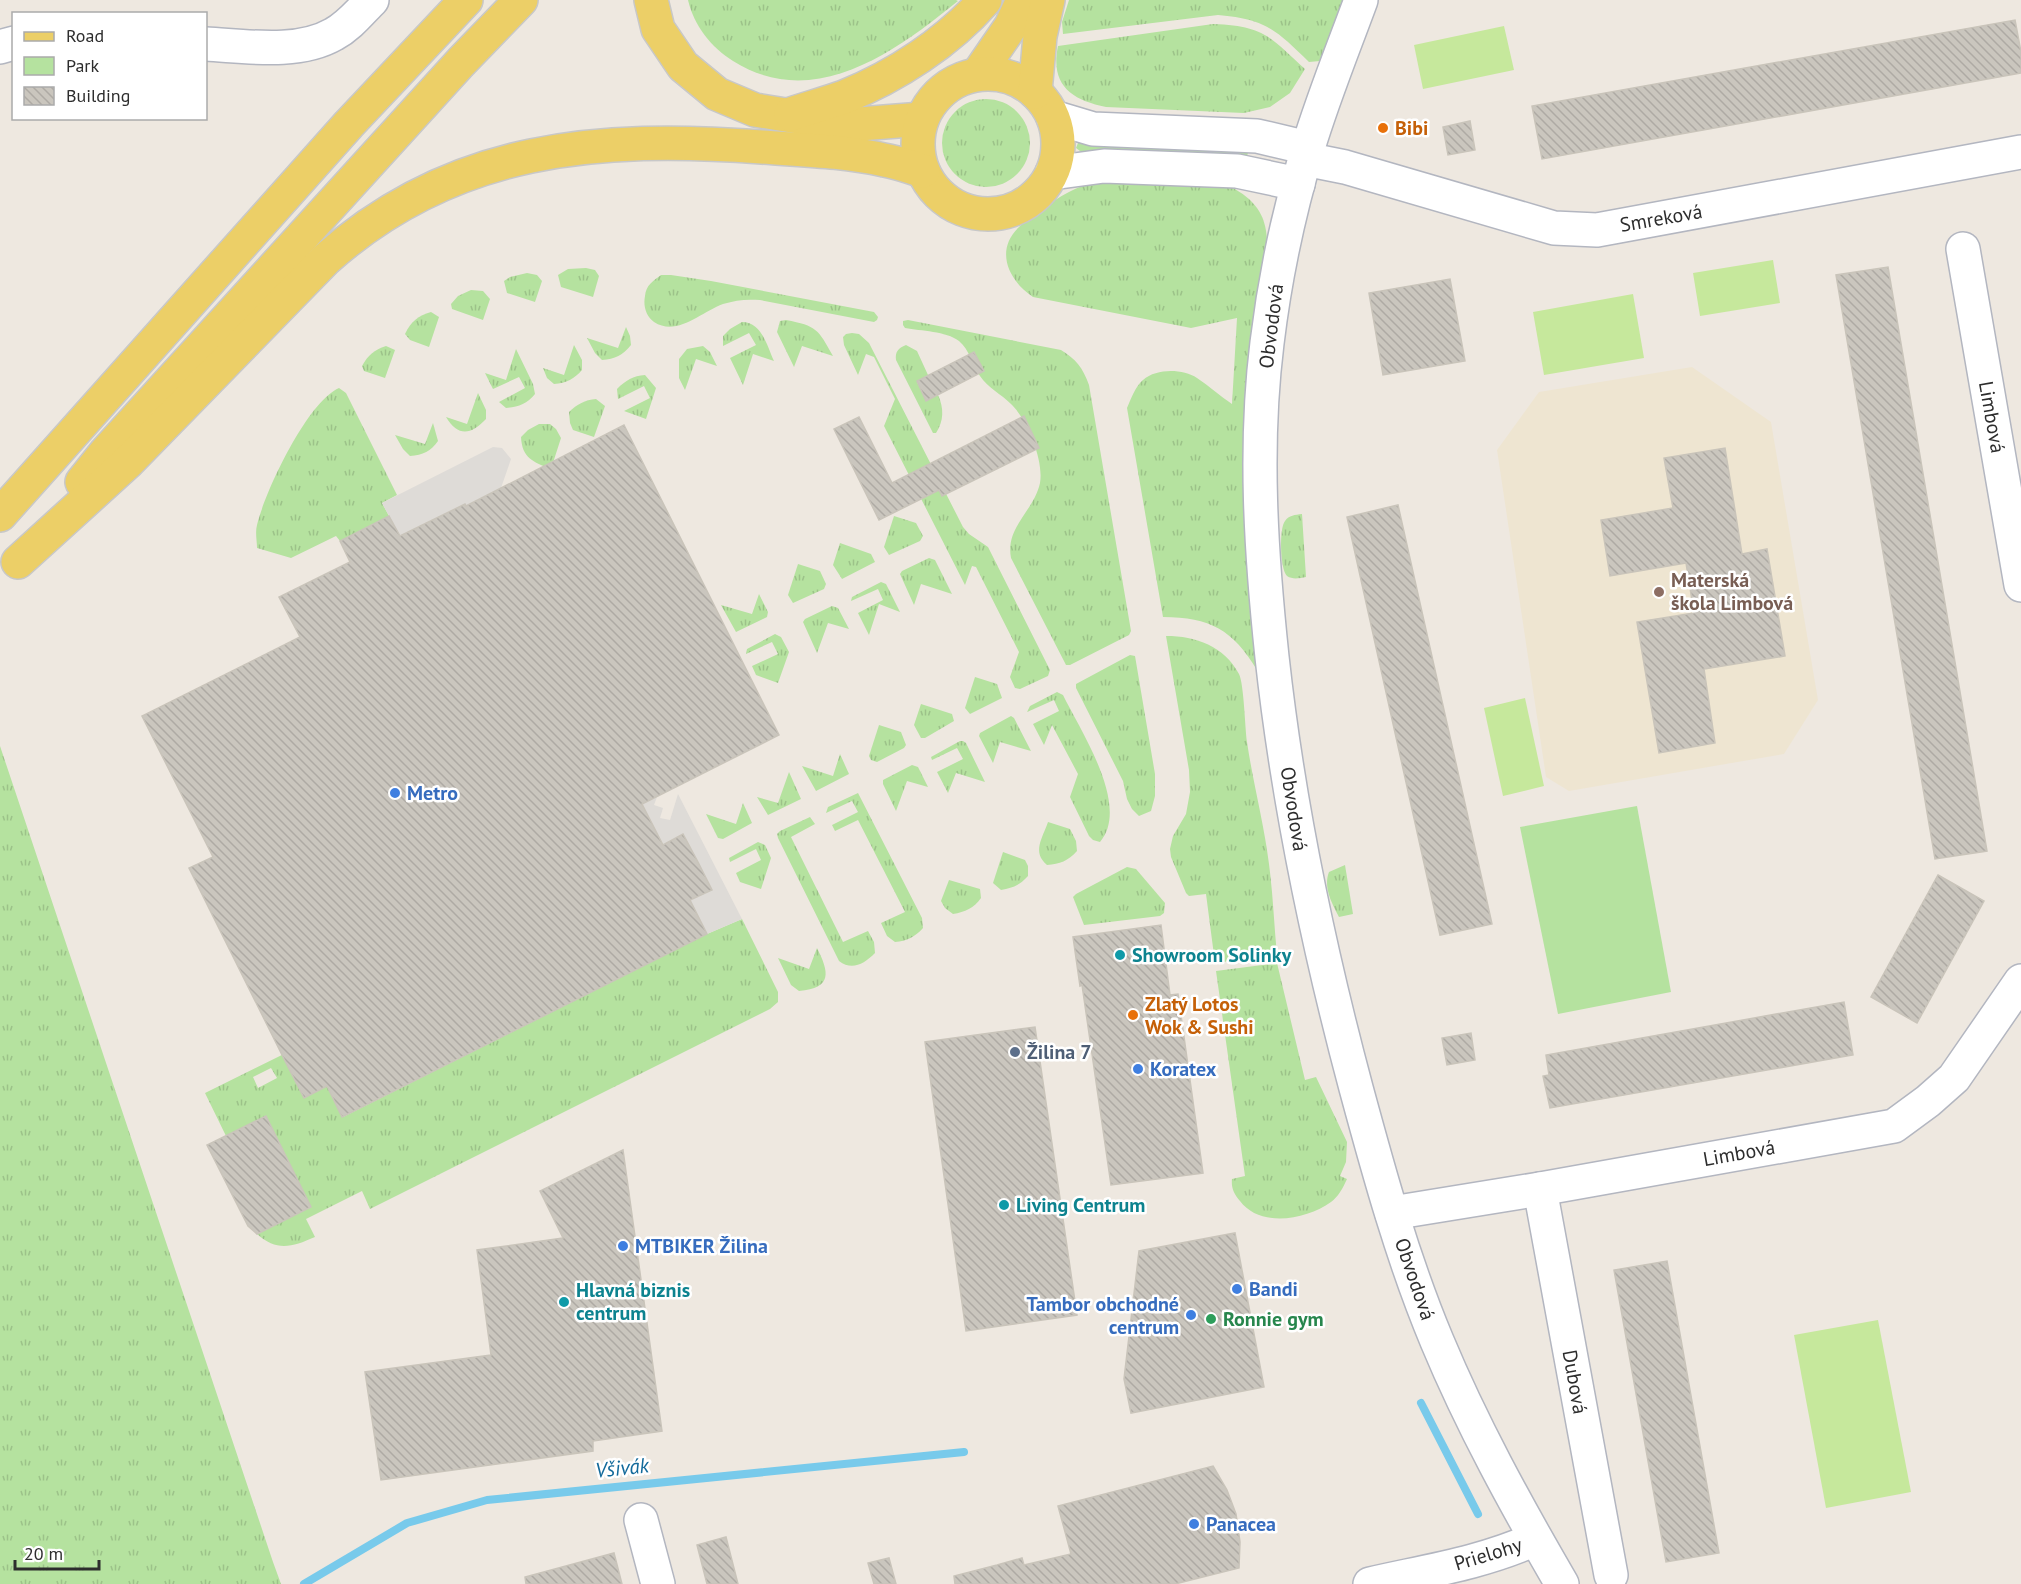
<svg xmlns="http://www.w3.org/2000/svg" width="2021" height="1584" viewBox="0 0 2021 1584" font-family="'PT Sans',sans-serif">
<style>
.education{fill:#eee5d1}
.grass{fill:url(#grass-tufts);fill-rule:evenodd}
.park{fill:#b5e29f}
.pitch{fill:#c6e89c}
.plaza{fill:#dedbd7}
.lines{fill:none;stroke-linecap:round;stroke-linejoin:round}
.stream{stroke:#78caeb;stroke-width:8}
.building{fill:url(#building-back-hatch);stroke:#c9c4ba;stroke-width:1.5}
.street-casing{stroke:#b3b6c0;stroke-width:36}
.primary-casing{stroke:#c8c8c8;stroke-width:36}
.street{stroke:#fff;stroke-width:33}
.primary{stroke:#eccf67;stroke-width:33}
.food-dot{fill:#e8710a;stroke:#fff;stroke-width:2}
.education-dot{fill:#8d6e63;stroke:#fff;stroke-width:2}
.shop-dot{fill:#3f7fe0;stroke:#fff;stroke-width:2}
.culture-dot{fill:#0f9aa8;stroke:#fff;stroke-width:2}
.service-dot{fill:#5c6f8a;stroke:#fff;stroke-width:2}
.leisure-dot{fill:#2e9e5b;stroke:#fff;stroke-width:2}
.labels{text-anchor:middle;stroke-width:5;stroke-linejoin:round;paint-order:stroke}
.food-label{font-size:20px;font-weight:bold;fill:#c56008;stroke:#fff;text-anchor:start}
.street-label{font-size:20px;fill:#2d2d2d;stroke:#fff}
.education-label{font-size:20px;font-weight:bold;fill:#785e54;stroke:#fff;text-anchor:start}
.shop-label{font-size:20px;font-weight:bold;fill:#366cbe;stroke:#fff;text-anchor:start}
.culture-label{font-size:20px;font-weight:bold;fill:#0d838f;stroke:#fff;text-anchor:start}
.service-label{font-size:20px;font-weight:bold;fill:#4e5e75;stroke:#fff;text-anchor:start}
.leisure-label{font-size:20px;font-weight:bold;fill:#27864d;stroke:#fff;text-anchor:start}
.water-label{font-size:21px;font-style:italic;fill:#136a9b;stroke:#fff}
</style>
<defs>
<pattern id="grass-tufts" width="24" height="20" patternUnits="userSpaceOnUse" patternTransform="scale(1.5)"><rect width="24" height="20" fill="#b5e29f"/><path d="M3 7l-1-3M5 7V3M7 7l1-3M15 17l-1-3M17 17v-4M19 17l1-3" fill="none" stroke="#9cc289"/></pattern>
<pattern id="building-back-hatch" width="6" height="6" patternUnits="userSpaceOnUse" patternTransform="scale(1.5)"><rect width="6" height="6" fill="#cac6be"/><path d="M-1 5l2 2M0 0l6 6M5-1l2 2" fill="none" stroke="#aeaaa4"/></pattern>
</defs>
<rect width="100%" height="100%" fill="#eee8e0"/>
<polygon class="education" points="1692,367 1771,422 1818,700 1784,754 1569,791 1546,777 1497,450 1539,392"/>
<g class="grass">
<path d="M688,0h268l2,1c-63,51 -144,111 -225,60 -22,-14 -39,-35 -45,-61z"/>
<path d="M1069,0h275l-24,61 -11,1c-33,-32 -43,-43 -91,-47l-155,19 -1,-12z"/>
<path d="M1213,24c51,2 56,12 92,45l-15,24 -20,14 -26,6 -138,-6c-35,-7 -56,-22 -48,-61z"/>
<circle cx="986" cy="143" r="44"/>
<polygon points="1078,143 1245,148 1248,153 1247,156 1239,157 1080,151 1076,148"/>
<path d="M1099,181l132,6c23,12 35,27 36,53l-16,99 6,331c-24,-40 -47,-53 -94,-53l-36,-209c4,-9 8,-21 16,-28 14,-12 40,-11 54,-2 12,8 23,18 35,26l5,-86 -46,10 -158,-31c-24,-16 -39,-46 -14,-70 6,-6 15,-11 22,-17 19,-14 35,-24 58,-29z"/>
<polygon points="586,268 595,270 599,276 593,297 561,287 558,275 568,269"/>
<polygon points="527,273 537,275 542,281 535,302 507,293 504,281 510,277"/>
<path d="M661,275h10l40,6 163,31 4,5 -1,3 -3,2 -114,-22c-14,-1 -24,0 -37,4 -22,8 -46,33 -69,18 -8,-6 -11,-16 -9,-26 1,-11 8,-15 16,-21z"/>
<polygon points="471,290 483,291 490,299 483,320 452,309 451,304 458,296"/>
<path d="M431,312l8,5 -10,30 -19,-7 -5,-6c6,-13 13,-18 26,-22z"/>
<path d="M786,320c31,6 32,9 47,36l-31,-10 -8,21 -17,-35 3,-11z"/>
<path d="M908,320l153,30c15,9 22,18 28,35l42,246 -2,4 -59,30h-4l-1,-2 -54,-105c-6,-31 23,-47 29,-75 4,-23 -13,-64 -29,-79 -10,-10 -23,-16 -31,-28 -8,-11 -10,-26 -21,-35 -13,-10 -38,-10 -54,-13l-2,-3v-4z"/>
<path d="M742,322c20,0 25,24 32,39l-21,-7 -10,31 -13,-27 26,-13 -7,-12 -26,13v-10l7,-7z"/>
<path d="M626,327l4,9 1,9c-8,10 -16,14 -29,15l-7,-7 -8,-15 31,10z"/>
<polygon points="852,333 859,334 869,343 963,527 969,534 988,547 1050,670 1048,676 1020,689 1015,688 1010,677 1019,652 976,567 972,566 965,585 884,426 895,399 874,357 866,354 858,375 844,345 843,337 846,334"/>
<path d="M574,345l8,15v10c-8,9 -15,13 -28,14l-7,-6 -4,-10 21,7z"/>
<path d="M906,345l11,6 11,24 -11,7 9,18 12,-5c6,13 6,26 -2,38h-3l-37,-73c-1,-8 2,-12 10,-15z"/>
<path d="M386,346l9,4 -10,28 -21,-7 -2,-5c6,-11 12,-16 24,-20z"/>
<polygon points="703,346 710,352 717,366 696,359 685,390 679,378 679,359 687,349"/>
<path d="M516,349l17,35 2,10c-8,10 -17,13 -29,14l-7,-6 26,-14 -6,-11 -26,12 -8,-16 21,7z"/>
<path d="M645,375l11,13 -10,31 -22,-8 26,-13 -6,-12 -26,13 -1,-10c9,-9 16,-13 28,-14z"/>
<path d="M339,388l7,5 51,102 -15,8 7,13 -49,25 -4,-5 -45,22 -34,-10c0,-7 -2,-16 0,-23 8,-33 50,-123 82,-137z"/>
<path d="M478,393l8,17v9c-15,16 -28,18 -40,-2l21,7z"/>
<path d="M596,399l9,7 -11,31 -21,-7 -3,-7 -1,-11c8,-8 16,-12 27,-13z"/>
<path d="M433,423l5,18c-7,10 -15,14 -28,15l-7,-7 -8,-14 30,9z"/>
<path d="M539,424h11l6,5 5,9 -10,31c-18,-7 -29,-11 -30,-32l7,-7z"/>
<path d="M1302,514l4,63c-6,1 -13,3 -19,-1 -7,-7 -8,-48 -2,-55 4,-6 10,-6 17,-7z"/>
<polygon points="894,516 916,523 923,536 920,541 889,555 884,547"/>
<polygon points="840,543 871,554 875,562 842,579 833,565"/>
<polygon points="929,558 935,560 952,594 921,584 914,605 900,574 902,571"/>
<polygon points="798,564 820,571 826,584 824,589 793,603 788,595"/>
<polygon points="881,582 886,584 900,612 879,604 869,635 858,613 883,600 878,589 851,601 852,597"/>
<polygon points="759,594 768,612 767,617 736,632 721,605 752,614"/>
<polygon points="832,606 838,608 849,629 828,623 817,653 803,622 805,619"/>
<polygon points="775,634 781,637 789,652 778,683 756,675 752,666 778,654 772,642 746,654 747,649"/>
<path d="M1166,636c30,0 58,10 73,38 5,10 6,54 8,68 6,41 17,81 22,122 4,30 5,60 8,91l-62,8 -9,-69 -17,2 -3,-3 -15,-36 -1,-8 3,-13 13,-22 4,-22 -1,-22z"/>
<polygon points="1130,655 1135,656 1155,774 1155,796 1151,811 1139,816 1132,809 1127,799 1123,781 1076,688 1076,684"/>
<polygon points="975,677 997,684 1002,698 970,714 965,708"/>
<path d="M1057,692l6,3c17,35 68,111 37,147l-7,-2 -4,-4 -19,-39 8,-23 -26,-49 -8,20 -11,-21 26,-13 -5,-11 -27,12 3,-6z"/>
<polygon points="921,704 952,714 954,721 925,738 921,738 914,725"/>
<polygon points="1011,716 1014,718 1031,751 1000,742 993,763 979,736 980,733"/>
<polygon points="879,725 901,732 906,745 904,748 877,762 871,760 869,756"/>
<polygon points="960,741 963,741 966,743 985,782 956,773 948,793 937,772 963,759 957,748 932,760 931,757"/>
<polygon points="0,746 273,1562 281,1584 0,1584"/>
<polygon points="840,754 849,774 816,791 802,766 833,776"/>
<polygon points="912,765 918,767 928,787 907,781 896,811 883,784 883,780"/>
<polygon points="789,772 801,799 768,815 757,797 778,803"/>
<path d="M858,793l64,125 1,10c-8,9 -16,13 -28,14l-8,-6 -6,-13 24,-11 -47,-92 -23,11 -3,-6 26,-13 -6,-11 -26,12 2,-6z"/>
<polygon points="743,803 752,823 723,839 718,838 706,814 736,824"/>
<path d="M810,817l5,7 -24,13 52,105 25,-11 6,11 1,11c-11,11 -23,18 -36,8l-61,-123 -1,-4 3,-3z"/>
<path d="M1048,822l22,7 6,12 1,10c-9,10 -17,13 -30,14 -15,-13 -5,-26 1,-43z"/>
<polygon points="758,842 765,845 771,858 761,889 740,882 736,873 761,860 756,849 730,862 729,858"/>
<path d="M1003,852l22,8 3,6v10c-8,9 -15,12 -27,14l-8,-7z"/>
<path d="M1345,865l8,49 -14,3c-7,-13 -16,-30 -10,-45z"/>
<polygon points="1127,867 1136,869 1165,903 1164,913 1160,916 1084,925 1073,897 1076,894"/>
<path d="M949,880l31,9 1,9c-7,10 -16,14 -28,16l-8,-6 -4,-7z"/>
<path d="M742,919l36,73v10l-8,7 -400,200 -8,-18 -56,28 9,18c-23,10 -38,15 -58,-3l54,-27 -45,-91 -40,20 -21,-43 85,-42 12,-14 41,80 364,-183zM271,1068l6,10 -19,10 -5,-11z"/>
<path d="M817,948c12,24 16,40 -18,43l-8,-6 -13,-27 31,11z"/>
<path d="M1277,963l28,117 11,-3 31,65 -1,20 -6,14 7,3c-4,9 -9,18 -16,23 -25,18 -71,26 -91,-1 -6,-7 -9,-13 -8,-22l13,-3 -29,-205z"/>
</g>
<polygon class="park" points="1637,806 1671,992 1558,1014 1520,827"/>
<g class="pitch">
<polygon points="1504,26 1514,70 1423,89 1414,45"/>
<polygon points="1773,260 1780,303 1700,316 1693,273"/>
<polygon points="1633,294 1644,358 1544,375 1533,312"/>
<polygon points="1525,698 1544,786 1503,796 1484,708"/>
<polygon points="1878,1320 1911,1492 1826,1508 1794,1335"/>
</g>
<g class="plaza">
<polygon points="493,447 502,448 511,459 501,488 477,500 551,674 465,504 400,536 382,503"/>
<polygon points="678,794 742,919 707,934 690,900 707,892 710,886 685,838 680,836 663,845 632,809 657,797 654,805 663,808 660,818 670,820"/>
</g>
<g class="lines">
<g class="stream">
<polyline points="1421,1403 1478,1514"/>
<polyline points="304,1584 407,1523 487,1500 964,1452"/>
</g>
</g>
<g class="building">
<polygon points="2015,20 2021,52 2021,73 1542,159 1532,106"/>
<polygon points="1470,121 1475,150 1448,155 1443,127"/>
<polygon points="1888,267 1987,851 1935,859 1836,275"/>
<polygon points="1450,279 1465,361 1383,375 1369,293"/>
<polygon points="974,352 984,371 926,401 917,381"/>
<polygon points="1024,416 1039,448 942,496 939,490 879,520 834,429 859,417 892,483"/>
<polygon points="624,425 779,735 642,804 663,845 683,834 698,862 712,890 690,900 707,934 342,1117 327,1086 304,1098 285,1061 189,868 213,857 142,716 300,637 279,597 350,562 340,541 389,516 400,536 465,504 466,506"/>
<polygon points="1725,448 1742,554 1767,549 1785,656 1704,669 1715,743 1659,753 1637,622 1694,613 1686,563 1610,576 1601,520 1673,508 1664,458"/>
<polygon points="1398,505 1492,924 1440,935 1347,517"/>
<polygon points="1938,875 1984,901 1917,1023 1871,997"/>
<polygon points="1161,925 1170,995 1178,994 1203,1173 1111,1185 1082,985 1080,986 1073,937"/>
<polygon points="1844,1002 1853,1055 1550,1108 1543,1076 1549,1075 1546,1055"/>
<polygon points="1035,1027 1077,1315 966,1331 925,1042"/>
<polygon points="1471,1033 1475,1060 1447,1065 1442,1038"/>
<polygon points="266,1116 311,1207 257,1234 248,1226 207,1145"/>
<polygon points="623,1150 662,1431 593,1441 593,1451 381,1480 365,1372 491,1355 477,1250 563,1238 540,1191"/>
<polygon points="1235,1233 1264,1387 1131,1413 1124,1379 1139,1251"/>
<polygon points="1667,1261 1719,1553 1666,1562 1614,1270"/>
<polygon points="1213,1466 1227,1490 1236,1514 1240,1542 1239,1568 1175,1584 955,1584 954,1576 997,1565 1022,1558 1024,1565 1071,1554 1058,1506"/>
<polygon points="726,1537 738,1584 707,1584 697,1545"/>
<polygon points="614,1553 622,1584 526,1584 525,1577"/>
<polygon points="889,1558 896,1584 874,1584 868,1563"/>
</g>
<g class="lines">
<g class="street-casing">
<g id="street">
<path d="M1361,0c-18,49 -38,98 -53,148 -19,63 -33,129 -41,195 -13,104 -6,210 5,314 16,146 46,289 84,431 23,85 47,172 81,253 35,84 79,164 125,243"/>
<path d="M206,44c39,2 92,11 128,-10 15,-8 26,-22 38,-34"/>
<polyline points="0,47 14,43"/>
<polyline points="1053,117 1093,129 1257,136 1308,148"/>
<polyline points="1305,159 1345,167 1554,228 1597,230 2021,152"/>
<polyline points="1052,173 1104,166 1237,171 1298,184"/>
<polyline points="1963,249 2021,585"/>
<polyline points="1540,1189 1611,1575"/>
<polyline points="1392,1213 1540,1189 1894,1126 1928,1101 1954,1078 2021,981"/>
<polyline points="641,1520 658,1584"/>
<path d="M1370,1584c57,-13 112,-21 165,-45"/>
</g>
</g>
<g class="primary-casing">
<g id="primary">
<polyline points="651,0 658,29 683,66 717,94 755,110 847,125 922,119"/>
<polyline points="978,74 1011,26 1023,0"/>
<circle cx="988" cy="144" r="70"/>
<polyline points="1035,92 1040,36 1048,0"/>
<path d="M791,114c18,-6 36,-11 53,-17 52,-21 104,-55 141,-97"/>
<polyline points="82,482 106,452 461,62 521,0"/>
<polyline points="0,515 349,124 466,0"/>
<path d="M18,562l110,-100 198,-203c127,-113 273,-124 436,-112 40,3 82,4 122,13 13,2 26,7 39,11"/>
</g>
</g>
<use href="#street" class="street"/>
<use href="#primary" class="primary"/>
</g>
<g class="food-dot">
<circle cx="1383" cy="128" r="6"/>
<circle cx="1133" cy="1015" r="6"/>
</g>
<circle class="education-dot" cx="1659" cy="592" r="6"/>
<g class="shop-dot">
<circle cx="395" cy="793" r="6"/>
<circle cx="1138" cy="1069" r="6"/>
<circle cx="623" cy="1246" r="6"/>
<circle cx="1237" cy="1289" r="6"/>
<circle cx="1191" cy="1315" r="6"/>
<circle cx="1194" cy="1524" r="6"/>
</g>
<g class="culture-dot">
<circle cx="1120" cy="955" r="6"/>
<circle cx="1004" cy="1205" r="6"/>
<circle cx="564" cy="1302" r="6"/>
</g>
<circle class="service-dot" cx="1015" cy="1052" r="6"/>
<circle class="leisure-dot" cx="1211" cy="1319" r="6"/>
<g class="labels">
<g class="food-label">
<text x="1395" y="135">Bibi</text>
<text x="1145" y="1011">Zlatý Lotos<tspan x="1145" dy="23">Wok &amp; Sushi</tspan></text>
</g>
<g class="street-label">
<text transform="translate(1661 218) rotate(-10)" y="7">Smreková</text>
<text transform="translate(1271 326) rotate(-83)" y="7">Obvodová</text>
<text transform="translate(1992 417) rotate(80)" y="7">Limbová</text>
<text transform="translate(1294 809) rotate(81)" y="7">Obvodová</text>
<text transform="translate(1739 1153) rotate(-10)" y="7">Limbová</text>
<text transform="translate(1415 1279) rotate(71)" y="7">Obvodová</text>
<text transform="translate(1575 1382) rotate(80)" y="7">Dubová</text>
<text transform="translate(1488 1554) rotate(-17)" y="7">Prielohy</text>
</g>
<g class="education-label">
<text x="1671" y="587">Materská<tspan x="1671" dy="23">škola Limbová</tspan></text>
</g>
<g class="shop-label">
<text x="407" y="800">Metro</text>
<text x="1150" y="1076">Koratex</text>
<text x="635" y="1253">MTBIKER Žilina</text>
<text x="1249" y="1296">Bandi</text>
<text x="1179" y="1311" text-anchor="end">Tambor obchodné<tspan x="1179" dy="23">centrum</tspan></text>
<text x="1206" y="1531">Panacea</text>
</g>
<g class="culture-label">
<text x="1132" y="962">Showroom Solinky</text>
<text x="1016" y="1212">Living Centrum</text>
<text x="576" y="1297">Hlavná biznis<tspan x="576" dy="23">centrum</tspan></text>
</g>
<g class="service-label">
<text x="1027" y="1059">Žilina 7</text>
</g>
<g class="leisure-label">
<text x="1223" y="1326">Ronnie gym</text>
</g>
<g class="water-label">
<text transform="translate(622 1468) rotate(-6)" y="7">Všivák</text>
</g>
</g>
<rect x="12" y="12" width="195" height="108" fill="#ffffff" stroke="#ababab" stroke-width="1.5"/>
<rect x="24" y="32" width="30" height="9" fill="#eccf67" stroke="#ababab" stroke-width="1.5"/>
<text x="66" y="42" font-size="18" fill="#2d2d2d">Road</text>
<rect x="24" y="57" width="30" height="18" fill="#b5e29f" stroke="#ababab" stroke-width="1.5"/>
<text x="66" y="72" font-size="18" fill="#2d2d2d">Park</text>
<rect x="24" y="87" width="30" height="18" fill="url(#building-back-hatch)" stroke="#ababab" stroke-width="1.5"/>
<text x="66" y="102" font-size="18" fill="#2d2d2d">Building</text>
<path d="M15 1560v9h84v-9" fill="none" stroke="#2d2d2d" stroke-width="3"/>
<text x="24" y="1560" font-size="18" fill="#2d2d2d" stroke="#ffffff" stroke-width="4.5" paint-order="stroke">20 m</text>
</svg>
